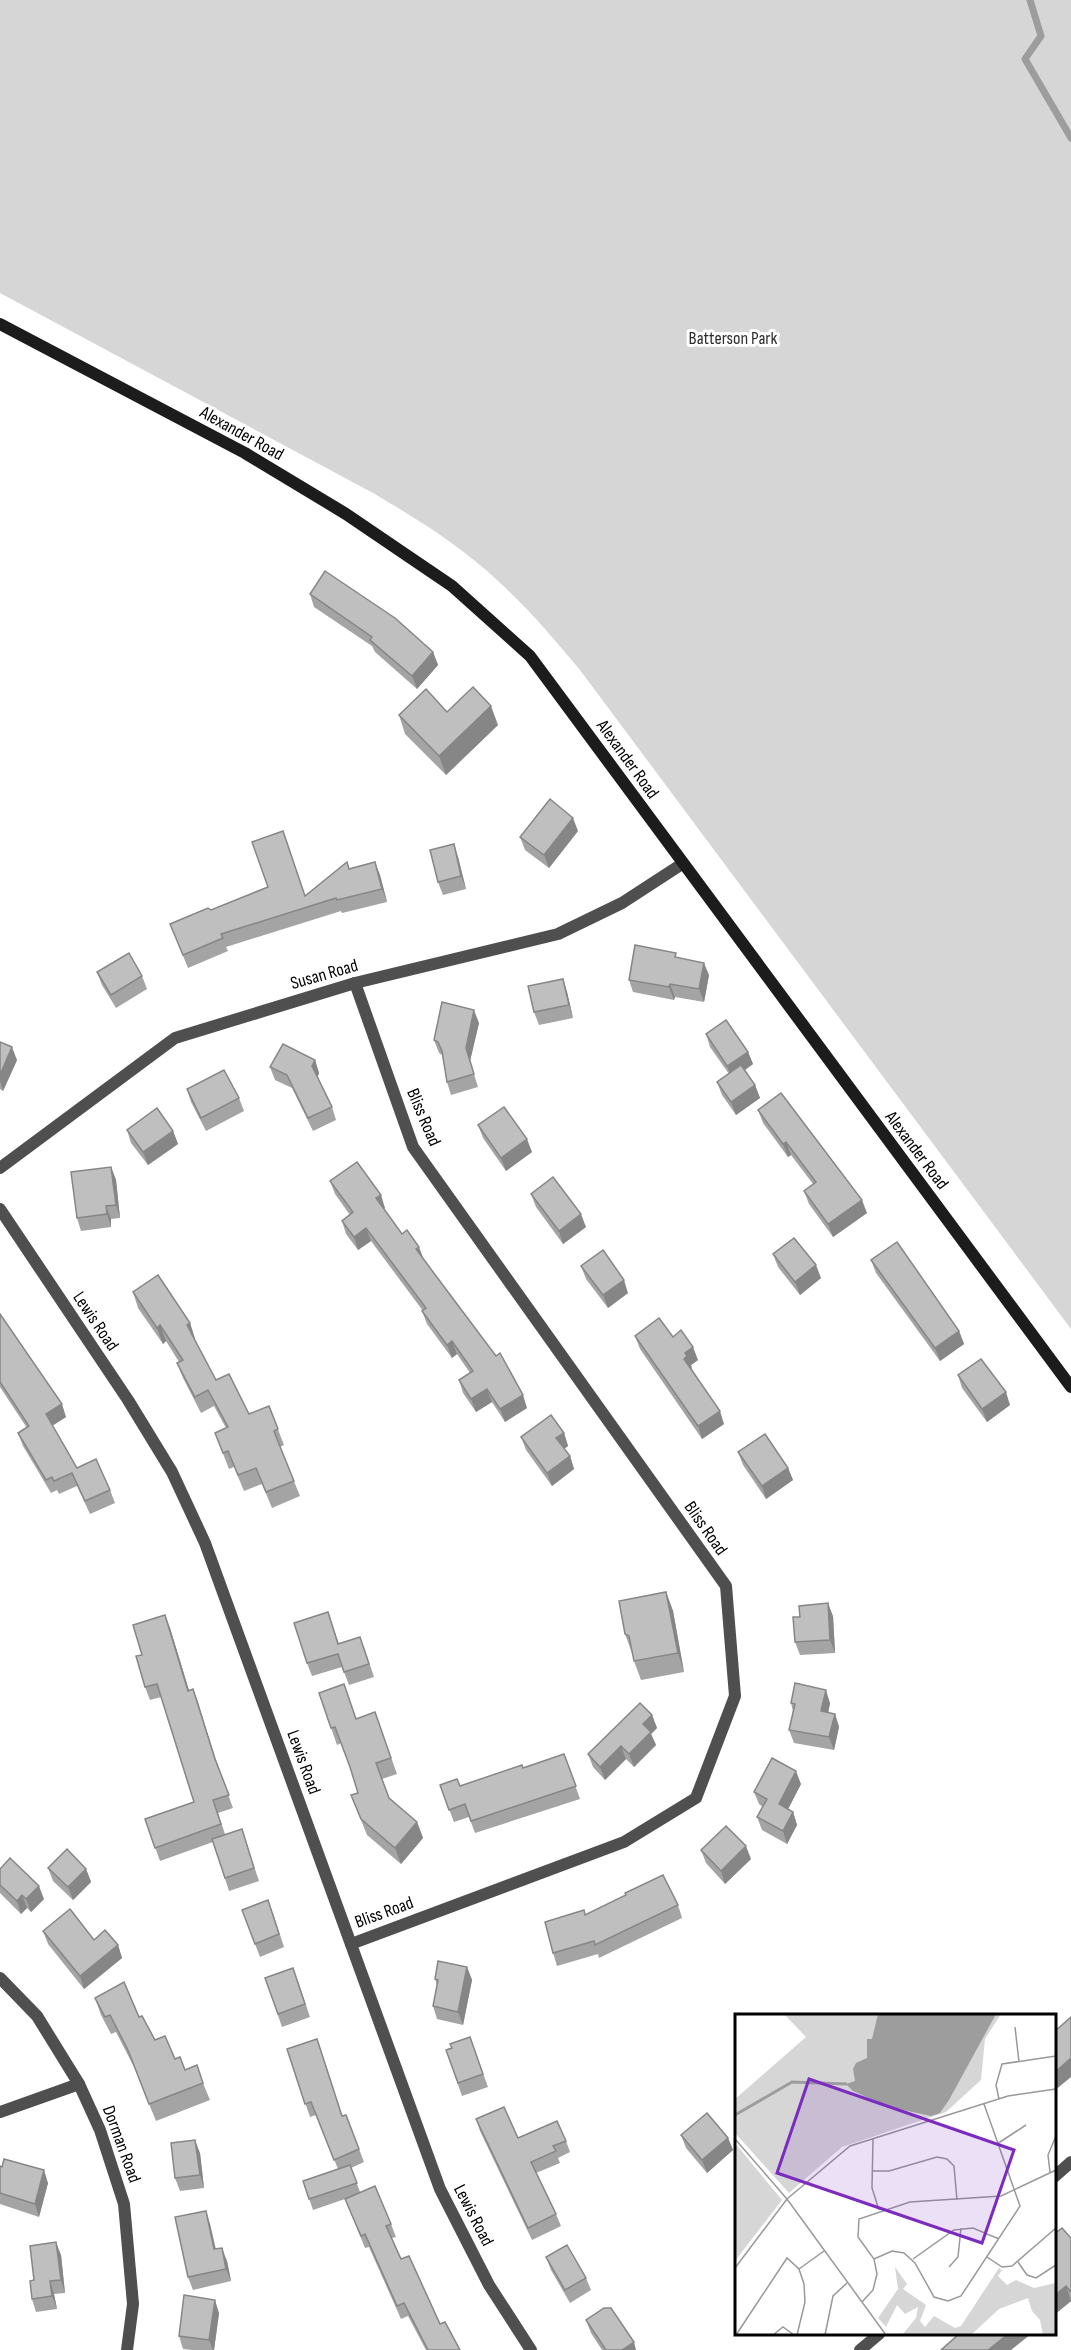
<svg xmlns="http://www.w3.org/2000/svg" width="1071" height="2350" viewBox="0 0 1071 2350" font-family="'Sofia Sans Condensed',sans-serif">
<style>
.green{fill:#d6d6d6}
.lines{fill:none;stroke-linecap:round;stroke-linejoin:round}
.stream{stroke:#9d9d9d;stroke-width:7}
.street{stroke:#4f4f4f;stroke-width:12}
.secondary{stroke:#1c1c1c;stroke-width:12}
.wall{fill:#a4a4a4}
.shaded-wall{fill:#868686}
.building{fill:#bfbfbf;stroke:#868686;stroke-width:1.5}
.labels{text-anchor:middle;stroke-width:6;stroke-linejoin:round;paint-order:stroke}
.park-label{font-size:18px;fill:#2d2d2d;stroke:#fff}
.street-label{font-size:18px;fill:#000;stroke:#fff}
.inset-river{fill:none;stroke:#9d9d9d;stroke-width:3}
.inset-road{fill:none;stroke:#999;stroke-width:1.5}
.view{fill:#7b2cbf;fill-opacity:0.15;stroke:#7b2cbf;stroke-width:3}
.inset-edge{fill:none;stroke:#000;stroke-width:3}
</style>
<rect width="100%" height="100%" fill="#fff"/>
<path class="green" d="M0,0h1071v1329l-491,-659c-26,-31 -52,-62 -82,-89 -37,-35 -81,-62 -125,-88l-373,-200z"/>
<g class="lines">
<polyline class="stream" points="1030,0 1041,36 1025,59 1071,138"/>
<g class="street">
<polyline points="0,1168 175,1038 355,983 558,934 622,903 682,864"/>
<polyline points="0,1209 128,1400 172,1472 205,1543 440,2189 489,2285 531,2350"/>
<polyline points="351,1944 624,1842 696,1798 735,1696 726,1586 413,1147 355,983"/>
<polyline points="0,1978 37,2016 79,2084 100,2130 124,2204 133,2304 127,2350"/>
<polyline points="0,2112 79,2084"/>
<polyline points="1054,2177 1071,2162"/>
<polyline points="860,2350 879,2334"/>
</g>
<polyline class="secondary" points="0,324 245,453 346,514 452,586 530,656 1071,1387"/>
</g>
<g class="wall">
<polygon points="310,594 433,652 438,665 417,689 375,652 372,646 314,607"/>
<polygon points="447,712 498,725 446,775 405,734 399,715"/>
<polygon points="578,831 549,868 525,850 520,837"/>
<polygon points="458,857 466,889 443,895 438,882"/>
<polygon points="347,862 349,869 380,875 387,902 342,913 341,911 226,947 228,951 188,968 170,924 211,910 305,896"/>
<polygon points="677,958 709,975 704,1002 675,997 674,1000 633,992 629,980"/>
<polygon points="97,972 142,976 147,989 116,1008 102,985"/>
<polygon points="567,992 573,1018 539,1025 534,1012"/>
<polygon points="479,1023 470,1061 478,1087 451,1095 447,1082 442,1055 439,1053 434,1040"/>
<polygon points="706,1034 748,1052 753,1064 745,1070 755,1085 760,1098 736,1115 722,1095 717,1082 729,1074 710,1047"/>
<polygon points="0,1042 17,1060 3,1091 0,1089"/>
<polygon points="315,1060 319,1073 317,1077 332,1107 336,1120 313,1131 292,1088 275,1080 270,1067"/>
<polygon points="187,1089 239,1098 244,1111 206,1131 191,1102"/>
<polygon points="758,1110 867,1213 833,1237 809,1204 804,1191 813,1184 791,1155 788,1157 763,1123"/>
<polygon points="478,1125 532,1152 506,1171 483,1138"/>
<polygon points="127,1130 173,1131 178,1144 148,1165 131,1143"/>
<polygon points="111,1167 116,1180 120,1218 111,1219 111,1227 81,1231 77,1218"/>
<polygon points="330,1181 385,1208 384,1209 402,1234 424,1260 527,1408 505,1422 492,1402 476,1412 463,1393 459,1380 470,1373 457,1354 452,1358 427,1324 422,1311 423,1311 371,1241 358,1250 346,1234 342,1221 350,1215 335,1194"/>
<polygon points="531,1194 586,1227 563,1244 536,1207"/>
<polygon points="773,1254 821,1278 800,1295 778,1267"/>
<polygon points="871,1260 959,1331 964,1344 940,1361 876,1273"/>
<polygon points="581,1266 628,1293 608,1308 586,1279"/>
<polygon points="133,1292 190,1323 195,1339 194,1340 216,1380 249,1414 269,1406 284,1445 280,1447 300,1496 272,1508 262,1484 244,1491 234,1467 229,1469 215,1433 226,1428 214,1406 201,1413 183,1378 177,1363 179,1362 166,1341 163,1344 138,1308"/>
<polygon points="0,1314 66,1417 52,1426 77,1468 110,1490 115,1503 90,1514 77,1486 59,1494 57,1490 51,1493 23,1446 18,1433 27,1428 0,1387"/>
<polygon points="635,1336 673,1337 698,1360 691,1365 692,1369 724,1424 702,1439 640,1349"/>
<polygon points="958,1375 1010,1405 987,1422 962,1388"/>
<polygon points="564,1433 568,1446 564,1449 570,1456 574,1469 552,1486 526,1450 521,1437"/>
<polygon points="738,1452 788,1468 793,1480 766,1499 743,1465"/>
<polygon points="666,1592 673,1611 684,1672 641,1680 634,1661 633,1653 632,1653 625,1634"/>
<polygon points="328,1612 339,1644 365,1650 374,1677 349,1685 342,1667 312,1676 307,1663"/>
<polygon points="833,1616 835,1653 800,1655 795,1642"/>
<polygon points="170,1628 189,1690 193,1689 219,1769 233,1808 218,1813 225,1834 246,1842 259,1881 229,1891 213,1842 160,1861 145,1819 194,1802 161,1697 150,1700 145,1687 142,1655"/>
<polygon points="319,1693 356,1719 375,1712 397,1774 382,1779 389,1798 417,1822 423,1838 401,1864 367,1835 351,1795 358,1793 351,1771 341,1743 337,1745"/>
<polygon points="791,1703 830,1703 828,1713 835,1714 839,1727 834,1750 794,1743 789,1730 793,1711"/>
<polygon points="652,1715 657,1728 651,1734 656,1745 634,1767 626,1759 605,1780 593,1767 588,1754"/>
<polygon points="564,1754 580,1799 475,1833 469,1817 454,1822 440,1785 460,1786 523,1768"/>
<polygon points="801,1784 788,1809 793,1812 797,1825 787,1844 762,1830 757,1817 763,1807 759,1804 754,1792"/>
<polygon points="701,1850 751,1859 725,1884 706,1863"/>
<polygon points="48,1868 86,1869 91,1882 73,1900 53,1881"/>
<polygon points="0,1885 44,1899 31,1912 27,1908 21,1914 0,1893"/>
<polygon points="678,1905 682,1918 599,1958 598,1954 557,1966 553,1953 585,1915"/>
<polygon points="242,1910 273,1913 284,1947 260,1957"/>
<polygon points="43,1931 94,1940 118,1945 122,1958 84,1989 48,1944"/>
<polygon points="467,1967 472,1980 463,2025 437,2019 433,2006 437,1985 435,1979"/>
<polygon points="265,1978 298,1981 310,2017 282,2027"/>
<polygon points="95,1998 139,2017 155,2040 185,2070 203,2083 210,2100 156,2121 134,2067 116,2032 111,2034 101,2015"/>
<polygon points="470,2037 488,2087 462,2096 446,2050 452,2048"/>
<polygon points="287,2049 343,2116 346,2115 364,2162 351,2168 360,2192 391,2224 396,2237 392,2238 401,2259 440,2324 460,2350 426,2350 408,2316 401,2319 369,2247 365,2248 345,2199 313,2210 303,2181 338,2169 316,2115 310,2117"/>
<polygon points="476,2119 518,2138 566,2141 570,2152 558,2158 560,2163 536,2173 556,2214 561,2226 532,2240 480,2131"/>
<polygon points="681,2135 728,2138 733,2150 707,2173 686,2148"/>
<polygon points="200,2153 204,2188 180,2191 175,2178"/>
<polygon points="0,2166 48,2183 39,2217 0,2204"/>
<polygon points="210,2224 216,2249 227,2261 231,2281 193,2290 188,2277"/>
<polygon points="1071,2238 1071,2301 1054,2315"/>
<polygon points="61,2255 65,2293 54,2294 57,2309 36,2312 32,2299 34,2280"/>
<polygon points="546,2257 586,2278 591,2290 570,2303 551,2270"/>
<polygon points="219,2313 214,2350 192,2350 183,2349 179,2336"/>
<polygon points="586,2320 636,2350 602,2350 591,2333"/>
</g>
<g class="shaded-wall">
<polygon points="433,652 438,665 417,689 412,676"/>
<polygon points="491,706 498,725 446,775 439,756"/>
<polygon points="573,818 578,831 549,868 544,855"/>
<polygon points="454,844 458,857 466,889 461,876"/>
<polygon points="375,862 380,875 387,902 382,889"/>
<polygon points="704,963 709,975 704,1002 699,989"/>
<polygon points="563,979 567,992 573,1018 569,1005"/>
<polygon points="670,984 675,997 674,1000 669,987"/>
<polygon points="474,1010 479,1023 470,1061 478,1087 466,1048"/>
<polygon points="12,1047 17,1060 3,1091 0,1081 0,1075"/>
<polygon points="748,1052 753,1064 732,1079 727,1066"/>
<polygon points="315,1060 319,1073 317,1079 312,1066"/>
<polygon points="755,1085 760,1098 736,1115 731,1102"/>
<polygon points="173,1131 178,1144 148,1165 143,1152"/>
<polygon points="527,1139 532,1152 506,1171 501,1158"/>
<polygon points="786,1142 791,1155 788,1157 783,1144"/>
<polygon points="111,1167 116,1180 120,1218 116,1205"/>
<polygon points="381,1195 385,1208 381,1211 376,1198"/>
<polygon points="862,1200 867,1213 833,1237 828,1224"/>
<polygon points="106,1206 111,1219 111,1227 107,1214"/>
<polygon points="581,1214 586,1227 563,1244 559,1231"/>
<polygon points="366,1228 371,1241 358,1250 354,1237"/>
<polygon points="419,1247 424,1260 416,1249"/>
<polygon points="816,1265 821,1278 800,1295 795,1282"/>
<polygon points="624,1280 628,1293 608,1308 603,1295"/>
<polygon points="190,1323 195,1339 192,1341 187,1325"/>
<polygon points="160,1325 166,1341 163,1344 157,1328"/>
<polygon points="959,1331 964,1344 940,1361 935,1348"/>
<polygon points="452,1341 457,1354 452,1358 447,1345"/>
<polygon points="693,1347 698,1360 691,1365 692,1369 684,1359 685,1353"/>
<polygon points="487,1389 492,1402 476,1412 471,1399"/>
<polygon points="1006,1392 1010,1405 987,1422 982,1409"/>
<polygon points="523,1395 527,1408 505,1422 500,1409"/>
<polygon points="62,1404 66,1417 50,1427 46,1414"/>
<polygon points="720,1411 724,1424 702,1439 698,1426"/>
<polygon points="564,1433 568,1446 561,1451 556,1438"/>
<polygon points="570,1456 574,1469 552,1486 547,1473"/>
<polygon points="788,1468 793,1480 766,1499 762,1486"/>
<polygon points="666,1592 673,1611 684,1672 678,1653"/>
<polygon points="828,1603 833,1616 835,1653 830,1640"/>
<polygon points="165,1615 170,1628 193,1704 188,1691"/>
<polygon points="193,1689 198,1702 219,1772 215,1759"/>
<polygon points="826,1690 830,1703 826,1724 821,1711"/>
<polygon points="835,1714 839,1727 834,1750 829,1737"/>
<polygon points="652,1715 657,1728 651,1734 656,1745 634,1767 629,1754 643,1724"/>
<polygon points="621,1746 626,1759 605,1780 600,1767"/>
<polygon points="796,1771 801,1784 784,1817 779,1804"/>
<polygon points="793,1812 797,1825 787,1844 783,1831"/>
<polygon points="417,1822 423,1838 401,1864 395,1848"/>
<polygon points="746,1846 751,1859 725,1884 721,1871"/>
<polygon points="86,1869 91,1882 73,1900 68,1887"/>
<polygon points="39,1886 44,1899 31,1912 26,1899"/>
<polygon points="22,1895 27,1908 21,1914 17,1901"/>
<polygon points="118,1945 122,1958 84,1989 80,1976"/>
<polygon points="467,1967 472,1980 463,2025 458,2012"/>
<polygon points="1071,2058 1071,2077 1054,2091 1054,2073"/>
<polygon points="728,2138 733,2150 707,2173 702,2160"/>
<polygon points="195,2140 200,2153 204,2188 200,2175"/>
<polygon points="44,2170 48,2183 39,2217 35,2204"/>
<polygon points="206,2211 210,2224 218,2262 214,2249"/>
<polygon points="56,2242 61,2255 65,2293 61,2280"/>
<polygon points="222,2248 227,2261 231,2281 226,2269"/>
<polygon points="50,2281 54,2294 57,2309 52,2296"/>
<polygon points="1066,2286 1071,2301 1054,2315 1054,2296"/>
<polygon points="215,2300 219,2313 214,2350 213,2350 209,2340"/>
<polygon points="1008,2334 1031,2334 1011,2350 988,2350"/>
<polygon points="634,2342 636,2350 622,2350"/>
</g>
<g class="building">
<polygon points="325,571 395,618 433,652 412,676 370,640 372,637 310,594"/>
<polygon points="473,687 491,706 439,756 399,715 426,689 447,712"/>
<polygon points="550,799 573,818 544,855 520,837"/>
<polygon points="283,831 305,896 347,862 349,869 375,862 382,889 337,900 336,898 221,934 223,938 183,955 170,924 208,908 211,910 268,887 252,842"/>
<polygon points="454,844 461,876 438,882 430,850"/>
<polygon points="635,945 676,953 675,957 704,963 699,989 670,984 669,987 629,980"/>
<polygon points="129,953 142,976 111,995 97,972"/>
<polygon points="563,979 569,1005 534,1012 528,986"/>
<polygon points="442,1002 474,1010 466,1048 474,1074 447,1082 442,1051 438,1042 434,1040"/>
<polygon points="726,1020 748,1052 727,1066 706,1034"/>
<polygon points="0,1042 12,1047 0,1075"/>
<polygon points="283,1044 315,1060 312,1066 332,1107 308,1118 287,1075 270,1067"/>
<polygon points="741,1065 755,1085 731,1102 717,1082"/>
<polygon points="224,1070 239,1098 201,1118 187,1089"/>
<polygon points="781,1093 862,1200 828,1224 804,1191 816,1182 786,1142 783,1144 758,1110"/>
<polygon points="504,1107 527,1139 501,1158 478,1125"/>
<polygon points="157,1108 173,1131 143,1152 127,1130"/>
<polygon points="357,1162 381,1195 376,1198 402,1234 407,1230 419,1247 416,1249 448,1292 496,1356 500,1353 523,1395 500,1409 487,1389 471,1399 459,1380 473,1371 452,1341 447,1345 422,1311 426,1308 366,1228 354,1237 342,1221 353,1212 330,1181"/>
<polygon points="111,1167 116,1205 106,1206 107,1214 77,1218 71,1172"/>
<polygon points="553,1177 581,1214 559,1231 531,1194"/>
<polygon points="794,1238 816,1265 795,1282 773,1254"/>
<polygon points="897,1242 959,1331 935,1348 871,1260"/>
<polygon points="603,1250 624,1280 603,1295 581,1266"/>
<polygon points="158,1275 190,1323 187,1325 216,1380 229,1374 249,1414 269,1406 278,1429 274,1431 277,1439 294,1481 266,1492 256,1468 238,1475 228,1451 223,1453 215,1433 228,1427 208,1390 195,1397 177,1363 183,1360 160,1325 157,1328 133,1292"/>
<polygon points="0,1314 62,1404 46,1414 77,1468 96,1459 110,1490 85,1501 72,1473 54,1481 52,1477 46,1480 18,1433 29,1426 0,1382"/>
<polygon points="659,1318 673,1337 681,1330 693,1347 685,1353 687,1356 684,1359 720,1411 698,1426 635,1336"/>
<polygon points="981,1359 1006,1392 982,1409 958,1375"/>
<polygon points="551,1415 564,1433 556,1438 570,1456 547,1473 521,1437"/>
<polygon points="765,1434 788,1468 762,1486 738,1452"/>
<polygon points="666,1592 678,1653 634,1661 629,1636 625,1634 619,1601"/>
<polygon points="828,1603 830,1640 795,1642 793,1617 800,1617 799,1606"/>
<polygon points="328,1612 338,1644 360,1637 369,1664 344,1672 338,1654 307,1663 294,1623"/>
<polygon points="165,1615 188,1691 193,1689 215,1759 229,1795 213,1800 221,1824 155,1848 145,1819 194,1802 157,1684 145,1687 136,1656 142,1655 133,1625"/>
<polygon points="795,1683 826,1690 821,1711 835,1714 829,1737 789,1730 795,1704 791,1703"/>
<polygon points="344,1684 356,1719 375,1712 391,1758 376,1763 389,1798 417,1822 395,1848 361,1819 351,1795 358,1793 350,1767 335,1727 331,1728 319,1693"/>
<polygon points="640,1703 652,1715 643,1724 651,1732 629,1754 621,1746 600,1767 588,1754"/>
<polygon points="564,1754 576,1786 471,1821 465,1804 449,1810 440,1785 457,1779 460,1786 522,1765 523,1768"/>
<polygon points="772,1758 796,1771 779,1804 793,1812 783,1831 757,1817 767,1799 754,1792"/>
<polygon points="726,1826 746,1846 721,1871 701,1850"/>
<polygon points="242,1829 254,1868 225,1878 212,1839"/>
<polygon points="67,1849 86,1869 68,1887 48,1868"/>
<polygon points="10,1858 39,1886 26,1899 22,1895 17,1901 0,1885 0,1869"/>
<polygon points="663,1875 678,1905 595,1945 594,1941 553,1953 545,1922 584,1910 585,1915 626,1895 625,1893"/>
<polygon points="268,1900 279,1934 255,1944 242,1910"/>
<polygon points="70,1909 94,1940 105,1930 118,1945 80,1976 43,1931"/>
<polygon points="438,1961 467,1967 458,2012 433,2006 438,1980 435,1979"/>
<polygon points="293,1968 305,2004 278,2014 265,1978"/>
<polygon points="124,1982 139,2017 142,2016 155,2040 165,2036 175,2059 180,2057 185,2070 197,2065 203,2083 149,2104 128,2050 110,2015 105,2017 95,1998"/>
<polygon points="1071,2017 1071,2058 1054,2073 1054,2032"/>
<polygon points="470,2037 483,2074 458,2083 446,2050 452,2048 450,2044"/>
<polygon points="317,2039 342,2116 346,2115 359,2149 334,2160 311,2102 305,2104 287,2049"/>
<polygon points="504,2107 518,2138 557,2121 566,2141 553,2146 556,2151 531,2162 556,2214 528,2228 476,2119"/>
<polygon points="707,2113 728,2138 702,2160 681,2135"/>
<polygon points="195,2140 200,2175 175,2178 171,2143"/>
<polygon points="4,2159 44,2170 35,2204 0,2193 0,2166 2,2167"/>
<polygon points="350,2165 357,2183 309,2199 303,2181"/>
<polygon points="375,2186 391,2224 386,2226 401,2259 409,2256 440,2324 445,2322 460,2350 428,2350 404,2303 397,2306 365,2234 361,2236 345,2199"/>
<polygon points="206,2211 214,2249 222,2248 226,2269 188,2277 175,2217"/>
<polygon points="1062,2228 1071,2238 1071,2292 1066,2286 1054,2296 1054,2234"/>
<polygon points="56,2242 61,2280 50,2281 52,2296 32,2299 30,2281 34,2280 30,2246"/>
<polygon points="567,2245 586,2278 565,2290 546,2257"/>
<polygon points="184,2295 215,2300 209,2340 179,2336"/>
<polygon points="604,2308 611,2308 634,2342 622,2350 606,2350 586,2320"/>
<polygon points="959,2334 1008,2334 988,2350 941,2350"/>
</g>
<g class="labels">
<g class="park-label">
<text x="733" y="344">Batterson Park</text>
</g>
<g class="street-label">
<text transform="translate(242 433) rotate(29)" y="6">Alexander Road</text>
<text transform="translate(628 759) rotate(54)" y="6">Alexander Road</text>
<text transform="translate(324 974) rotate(-16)" y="6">Susan Road</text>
<text transform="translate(424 1117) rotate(67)" y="6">Bliss Road</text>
<text transform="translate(917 1150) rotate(53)" y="6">Alexander Road</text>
<text transform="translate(96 1321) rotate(56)" y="6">Lewis Road</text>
<text transform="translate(706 1528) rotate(55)" y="6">Bliss Road</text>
<text transform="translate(304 1762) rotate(70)" y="6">Lewis Road</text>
<text transform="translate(384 1912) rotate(-20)" y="6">Bliss Road</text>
<text transform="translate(122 2144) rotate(70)" y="6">Dorman Road</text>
<text transform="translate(474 2215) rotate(63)" y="6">Lewis Road</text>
</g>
</g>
<g transform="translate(735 2014)">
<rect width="321" height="321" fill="#fff"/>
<path d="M49,0h217l-16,25 -4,41 -35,32 -104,35 -53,46 -54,-60v-34l71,-62zM0,129l47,57 -47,61zM160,253l12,17 -4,5 23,16 -6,16 5,6 9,-11 21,12 6,-2 38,-58 3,2 -4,6 9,9 9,-5 18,8 22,-5v52h-13l-3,-15 -8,-9 -4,-13 -29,11 -28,26h-69l14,-17 2,-11 -13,7 -8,-9 -11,22 -8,-9 20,-29z" fill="#d6d6d6"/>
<path d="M143,0h118l-47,86 -9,13 -9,3 -42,-9 -36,-16 -7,-7 9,-3 -2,-12 3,-6 11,-5v-19h5z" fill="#9d9d9d"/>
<path class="inset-river" d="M0,101l57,-33 55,2"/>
<path class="inset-road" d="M280,13l4,35M264,85l-3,-14 6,-21 54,-8M0,125l52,60 99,136M138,125l-1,49 7,22M262,130l29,-19M138,157h16l48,-14 10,2 7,7 3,34M315,158l-2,-17 8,-19M52,185l63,-53 158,-50 48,-7M252,243l15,10 10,-1 44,-38M139,245l18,-8 12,2 11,10 19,34 14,4 13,-5 59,-90 -36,-102M178,245l41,-29 19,-2 26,11M283,248l9,13 9,3 20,-13M214,253l9,-10 3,-29M0,254l52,-69M64,255l25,-18M127,288l11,-12 4,-16 -3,-15 -16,-22 1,-18 51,-17 91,-6 55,-26M1,321l51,-77 12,11 5,15 1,18 -8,33M38,321l10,-8 11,8M90,321l8,-39 14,-13"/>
<path class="view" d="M74,65l205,71 -32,93 -205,-70z"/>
<rect width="321" height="321" class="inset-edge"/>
</g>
</svg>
